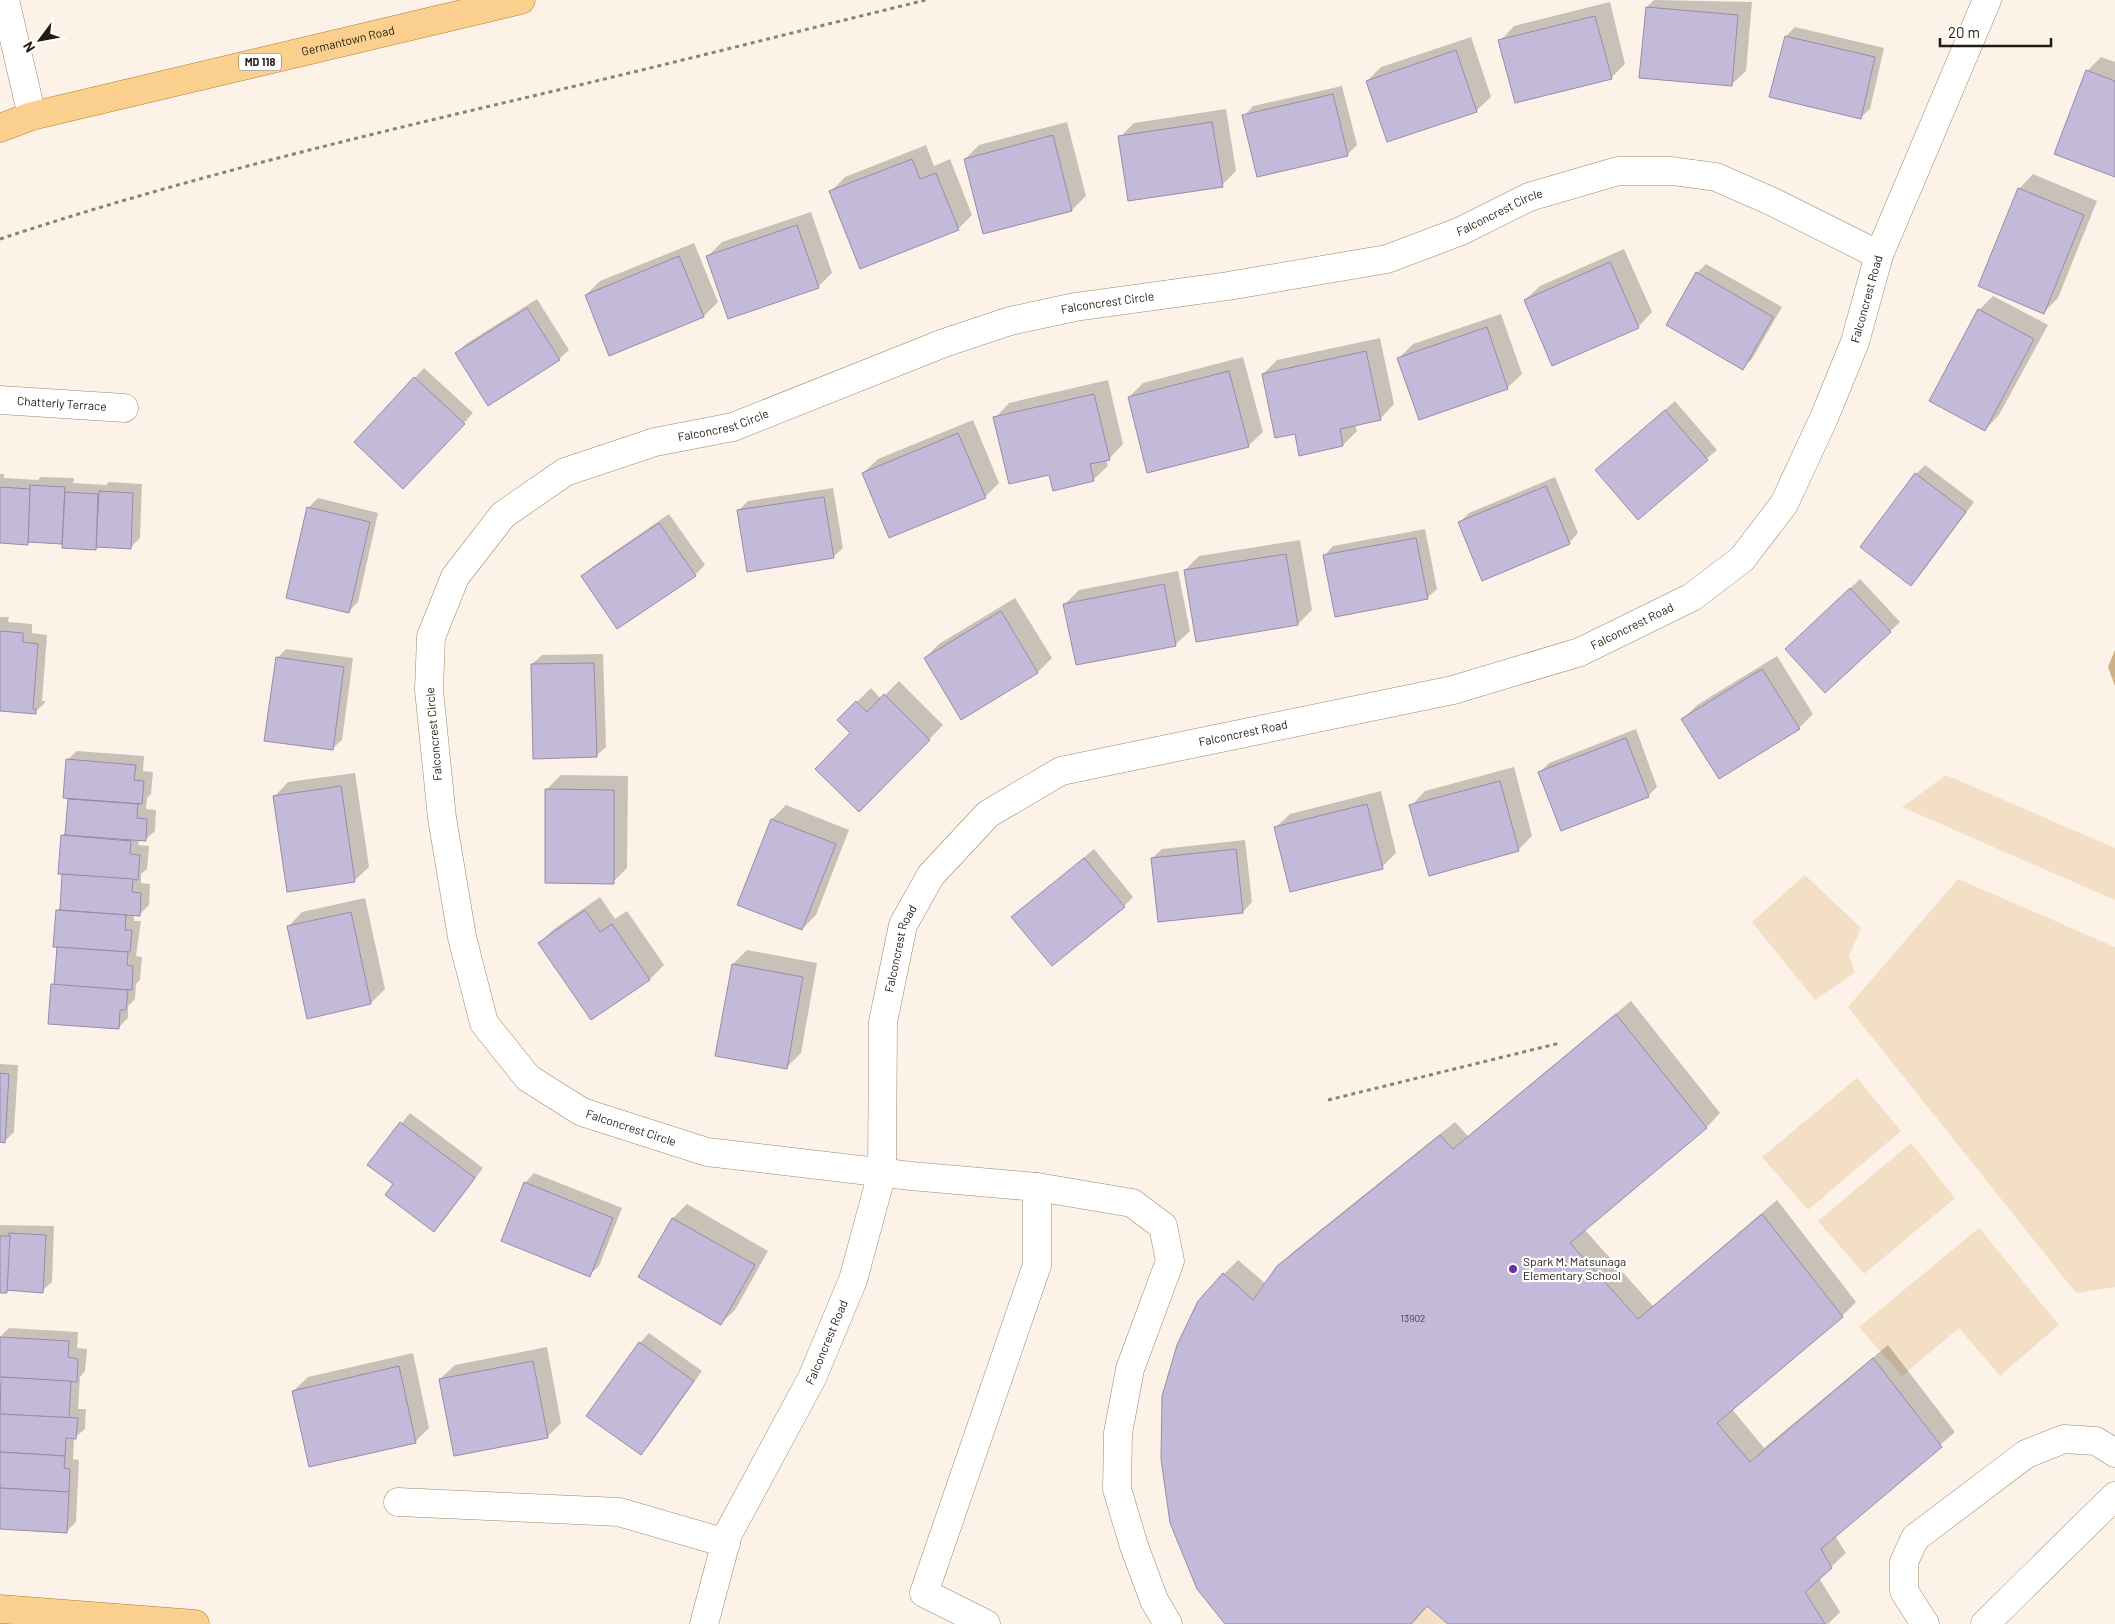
<svg xmlns="http://www.w3.org/2000/svg" width="2115" height="1624" viewBox="0 0 2115 1624" font-family="Barlow,sans-serif">
<style>
.green{fill:#f3dfc5}
.water{fill:#d0b087}
.shadow{fill:#0003}
.building{fill:#c3b9d9;stroke:#968caa}
.lines{fill:none;stroke-linecap:round;stroke-linejoin:round}
.minor-casing{stroke:#9c886d;stroke-width:29}
.major-casing{stroke:#ae7c32;stroke-width:29}
.path{stroke:#8b8277;stroke-width:3;stroke-dasharray:4 4;stroke-linecap:butt}
.minor{stroke:#fff;stroke-width:28}
.major{stroke:#fbd08f;stroke-width:28}
.poi-dot{fill:#6932a9;stroke:#fff;stroke-width:2}
.labels{text-anchor:middle;stroke-width:4.5;stroke-linejoin:round;paint-order:stroke}
.number-label{font-size:10px;fill:#4b4242}
.shield{fill:#fff;stroke:#655f58;stroke-width:1}
.shield-label{font-size:11px;font-weight:bold;fill:#231b10}
.street-label{font-size:12px;fill:#231b10;stroke:#fff}
.poi-label{font-size:12px;fill:#231b10;stroke:#fff;text-anchor:start}
</style>
<rect width="100%" height="100%" fill="#fcf2e7"/>
<g class="green">
<polygon points="1946,775 2115,848 2115,900 1902,807"/>
<polygon points="1805,875 1861,928 1849,956 1855,973 1815,1000 1752,922"/>
<polygon points="1958,879 2115,947 2115,1287 2076,1293 1848,1007"/>
<polygon points="1857,1078 1901,1131 1808,1210 1762,1157"/>
<polygon points="1911,1143 1955,1198 1864,1274 1818,1221"/>
<polygon points="1979,1228 2059,1325 2000,1376 1959,1328 1902,1376 1859,1327"/>
<polygon points="1427,1606 1448,1624 1411,1624"/>
</g>
<polygon class="water" points="2115,650 2115,686 2108,667"/>
<g class="shadow">
<polygon points="1654,0 1752,2 1746,71 1731,85 1647,7"/>
<polygon points="1610,2 1625,64 1611,78 1500,41 1514,26"/>
<polygon points="1795,27 1884,48 1870,109 1860,118 1771,96 1786,36"/>
<polygon points="1471,37 1491,97 1476,111 1367,81 1381,67"/>
<polygon points="2101,57 2115,62 2115,176 2087,71"/>
<polygon points="1342,86 1357,145 1347,155 1244,116 1253,106"/>
<polygon points="1226,109 1236,171 1222,185 1120,137 1134,123"/>
<polygon points="1067,122 1086,196 1072,210 984,233 965,159 979,145"/>
<polygon points="926,145 934,166 950,159 972,215 958,229 831,191 845,177"/>
<polygon points="2033,174 2097,201 2058,298 2044,312 2019,189"/>
<polygon points="811,212 832,273 818,287 708,256 722,242"/>
<polygon points="694,243 718,302 704,316 610,354 586,295 600,281"/>
<polygon points="1624,249 1652,312 1638,327 1525,300 1540,286"/>
<polygon points="1706,264 1782,307 1752,359 1743,368 1697,273"/>
<polygon points="1993,296 2048,325 1999,415 1985,430 1979,310"/>
<polygon points="537,299 569,350 559,359 456,353 466,344"/>
<polygon points="1501,314 1522,374 1507,388 1399,358 1413,344"/>
<polygon points="1380,338 1394,404 1380,419 1355,424 1357,431 1343,445 1296,432 1263,374 1277,360"/>
<polygon points="1243,357 1263,432 1248,446 1129,397 1143,383"/>
<polygon points="424,368 473,413 413,478 356,442"/>
<polygon points="1108,380 1123,444 1109,459 1106,459 1108,466 1093,480 1050,474 995,418 1009,403"/>
<polygon points="1675,401 1717,450 1638,518 1606,461"/>
<polygon points="973,420 999,483 985,497 863,473 878,459"/>
<polygon points="1925,465 1974,502 1920,575 1911,584 1916,474"/>
<polygon points="0,474 4,474 4,478 38,480 41,477 74,478 73,483 106,485 109,482 142,484 140,538 131,547 99,546 96,549 63,543 0,542"/>
<polygon points="1555,477 1578,533 1569,543 1459,523 1469,513"/>
<polygon points="833,488 843,548 833,557 738,511 748,501"/>
<polygon points="318,498 378,513 358,602 349,611 308,508"/>
<polygon points="669,514 705,565 695,575 618,628 583,576 592,567"/>
<polygon points="1425,529 1437,589 1427,598 1324,556 1333,546"/>
<polygon points="1300,540 1312,610 1298,624 1185,570 1199,556"/>
<polygon points="1178,571 1190,631 1175,645 1065,604 1079,590"/>
<polygon points="1860,579 1900,622 1825,691 1796,640"/>
<polygon points="1015,598 1052,658 1038,672 925,658 939,644"/>
<polygon points="0,617 9,617 8,622 32,624 32,633 47,635 42,701 45,701 45,703 35,712 0,710"/>
<polygon points="286,649 353,658 342,740 332,749 277,658"/>
<polygon points="603,654 606,747 596,756 532,664 542,655"/>
<polygon points="1777,656 1813,714 1799,728 1683,719 1697,705"/>
<polygon points="899,681 943,725 859,811 852,733 839,720 871,688 881,699"/>
<polygon points="1636,729 1657,787 1648,796 1540,772 1549,763"/>
<polygon points="77,751 144,756 143,771 153,772 151,794 147,798 146,809 156,810 155,831 145,840 139,840 138,845 149,846 147,869 141,874 141,883 150,884 149,905 139,915 134,914 134,921 141,921 136,956 142,957 140,980 136,984 135,999 128,1006 128,1018 118,1028 52,985 56,981 58,945 58,910 61,906 64,873 62,836 67,831 69,797 67,760"/>
<polygon points="1514,767 1532,836 1518,850 1411,806 1425,791"/>
<polygon points="355,773 369,867 354,881 274,797 288,782"/>
<polygon points="561,775 628,776 627,868 613,882 546,790"/>
<polygon points="1381,791 1396,853 1382,867 1275,828 1290,814"/>
<polygon points="786,805 849,830 816,915 802,929 772,819"/>
<polygon points="1245,840 1252,902 1243,912 1159,921 1152,858 1162,849"/>
<polygon points="1094,849 1133,897 1124,906 1013,917"/>
<polygon points="600,897 615,919 627,911 664,965 650,979 592,1019 539,943 554,929"/>
<polygon points="365,898 385,989 371,1003 288,927 302,912"/>
<polygon points="747,950 817,963 801,1053 787,1067 733,964"/>
<polygon points="1631,1001 1720,1113 1706,1128 1584,1229 1653,1306 1777,1200 1856,1302 1842,1316 1732,1409 1764,1448 1888,1345 1955,1432 1835,1536 1846,1553 1819,1578 1840,1612 1828,1624 1450,1624 1428,1605 1412,1624 1227,1624 1224,1274 1238,1260 1266,1284 1278,1267 1293,1252 1455,1122 1468,1136"/>
<polygon points="0,1064 18,1065 14,1132 4,1142 0,1141"/>
<polygon points="410,1113 483,1168 443,1221 434,1230 394,1184 369,1164"/>
<polygon points="534,1173 622,1208 599,1266 589,1275 525,1183"/>
<polygon points="687,1204 768,1251 735,1310 720,1324 640,1277 673,1218"/>
<polygon points="0,1225 54,1226 52,1282 42,1291 0,1290"/>
<polygon points="9,1328 78,1332 77,1348 87,1349 85,1371 80,1377 78,1409 86,1409 85,1429 74,1438 73,1459 79,1460 76,1522 66,1532 0,1528 0,1409 3,1376 0,1376 0,1337"/>
<polygon points="649,1333 702,1371 650,1444 641,1454 588,1416 640,1343"/>
<polygon points="547,1347 561,1423 547,1437 440,1379 455,1365"/>
<polygon points="413,1353 429,1428 415,1442 293,1391 308,1377"/>
</g>
<g class="building">
<polygon points="1646,7 1738,15 1732,86 1639,78"/>
<polygon points="1595,16 1612,79 1515,103 1498,40"/>
<polygon points="1785,36 1875,57 1861,119 1769,97"/>
<polygon points="1456,50 1477,112 1387,142 1366,81"/>
<polygon points="2086,70 2115,81 2115,177 2054,154"/>
<polygon points="1333,94 1348,156 1257,177 1242,115"/>
<polygon points="1212,122 1223,187 1128,201 1118,136"/>
<polygon points="1053,135 1072,211 983,234 964,159"/>
<polygon points="912,159 920,179 936,173 959,230 860,269 829,191"/>
<polygon points="2018,188 2084,215 2044,314 1978,286"/>
<polygon points="797,225 819,288 728,319 706,256"/>
<polygon points="679,256 704,317 609,356 585,295"/>
<polygon points="1610,262 1639,328 1552,366 1524,300"/>
<polygon points="1696,272 1773,317 1743,370 1666,325"/>
<polygon points="527,308 560,360 488,406 455,353"/>
<polygon points="1978,309 2034,339 1985,431 1929,401"/>
<polygon points="1487,327 1508,389 1419,420 1397,358"/>
<polygon points="1366,351 1381,420 1340,429 1343,446 1299,456 1295,434 1275,438 1262,374"/>
<polygon points="1229,371 1249,447 1147,473 1128,397"/>
<polygon points="414,377 465,424 403,489 354,442"/>
<polygon points="1094,394 1110,460 1090,464 1094,481 1053,491 1049,475 1009,484 993,417"/>
<polygon points="1665,410 1708,460 1638,520 1595,470"/>
<polygon points="958,433 986,498 889,538 862,473"/>
<polygon points="1915,473 1966,512 1911,586 1860,547"/>
<polygon points="30,485 65,487 62,544 28,542"/>
<polygon points="1546,486 1570,544 1482,581 1458,522"/>
<polygon points="0,487 30,489 28,545 0,543"/>
<polygon points="99,491 133,493 131,549 96,547"/>
<polygon points="65,492 98,494 96,550 62,548"/>
<polygon points="824,497 834,558 747,572 737,510"/>
<polygon points="307,507 370,522 349,613 286,598"/>
<polygon points="659,523 696,576 617,629 581,576"/>
<polygon points="1416,538 1428,599 1335,617 1323,555"/>
<polygon points="1286,554 1298,625 1196,642 1184,570"/>
<polygon points="1164,584 1176,646 1076,665 1063,604"/>
<polygon points="1850,588 1891,632 1825,693 1785,649"/>
<polygon points="1001,611 1038,673 961,720 924,658"/>
<polygon points="0,631 23,633 23,642 38,644 33,709 36,709 36,714 0,711"/>
<polygon points="276,657 344,667 333,750 264,741"/>
<polygon points="594,663 597,757 533,759 531,664"/>
<polygon points="1762,669 1800,729 1719,779 1681,719"/>
<polygon points="884,694 930,740 859,812 815,769 850,733 837,720 856,701 867,712"/>
<polygon points="1626,738 1649,797 1561,831 1538,772"/>
<polygon points="66,759 136,765 134,780 144,781 142,804 63,798"/>
<polygon points="1500,781 1519,851 1429,876 1409,805"/>
<polygon points="341,786 355,882 287,892 273,796"/>
<polygon points="545,789 614,790 614,884 545,883"/>
<polygon points="68,799 138,804 137,818 147,819 146,841 65,835"/>
<polygon points="1367,804 1383,869 1290,892 1274,827"/>
<polygon points="771,819 836,844 802,930 737,905"/>
<polygon points="61,835 131,841 130,854 140,855 138,880 58,874"/>
<polygon points="1236,849 1243,913 1158,922 1151,858"/>
<polygon points="1084,858 1125,907 1052,966 1011,917"/>
<polygon points="62,874 133,879 132,892 141,893 140,916 60,910"/>
<polygon points="56,910 126,915 125,930 132,930 130,952 53,947"/>
<polygon points="585,910 600,932 612,924 650,980 591,1020 538,943"/>
<polygon points="351,912 371,1004 307,1019 287,926"/>
<polygon points="57,947 128,952 127,965 133,966 132,990 54,985"/>
<polygon points="732,964 803,977 787,1069 715,1056"/>
<polygon points="51,984 128,990 126,1010 120,1010 119,1029 48,1024"/>
<polygon points="1616,1014 1707,1128 1570,1243 1638,1319 1762,1214 1843,1317 1717,1423 1750,1462 1873,1358 1942,1447 1821,1549 1832,1568 1805,1592 1825,1624 1448,1624 1427,1606 1411,1624 1225,1624 1197,1589 1170,1523 1161,1459 1162,1396 1177,1345 1198,1301 1223,1273 1253,1300 1277,1266 1440,1135 1453,1149"/>
<polygon points="0,1073 9,1074 5,1143 0,1142"/>
<polygon points="400,1122 475,1178 434,1232 385,1195 393,1184 367,1165"/>
<polygon points="524,1182 613,1218 590,1277 501,1241"/>
<polygon points="672,1218 755,1265 721,1325 638,1277"/>
<polygon points="9,1233 46,1235 43,1293 6,1290"/>
<polygon points="0,1236 10,1236 7,1293 0,1293"/>
<polygon points="0,1337 69,1341 68,1357 78,1359 77,1382 0,1377"/>
<polygon points="639,1342 694,1381 641,1455 586,1416"/>
<polygon points="533,1361 548,1438 454,1456 439,1379"/>
<polygon points="399,1366 416,1443 309,1467 292,1391"/>
<polygon points="1,1377 71,1381 69,1418 0,1414"/>
<polygon points="0,1414 78,1418 76,1439 66,1438 65,1456 0,1452"/>
<polygon points="0,1452 65,1456 64,1468 70,1469 69,1492 0,1488"/>
<polygon points="0,1488 69,1492 67,1533 0,1529"/>
</g>
<g class="lines">
<g class="minor-casing">
<g id="minor">
<polyline points="5,0 32,116"/>
<path id="s1" d="M0,400l124,8"/>
<polyline points="398,1502 619,1512 726,1543"/>
<path id="s2" d="M704,1624l24,-90 84,-156 41,-98 29,-107 1,-151 20,-97 28,-50 57,-61 73,-43 392,-81 127,-38 112,-55 50,-38 42,-55 40,-86 31,-76 24,-87 108,-255"/>
<polyline points="986,1624 924,1593 1037,1265 1037,1187"/>
<path id="s3" d="M1168,1624l-14,-24 -20,-54 -17,-57 1,-56 12,-64 40,-108 -7,-35 -31,-23 -95,-16 -126,-11 -204,-24 -125,-40 -54,-34 -44,-55 -22,-86 -20,-119 -13,-128 2,-53 24,-60 48,-62 62,-43 90,-30 78,-15 211,-84 66,-22 65,-14 153,-21 159,-27 74,-28 68,-34 89,-26h54l44,6 57,25 106,53"/>
<polyline points="1925,1624 1904,1591 1904,1562 1915,1538 2026,1454 2064,1439 2096,1441 2115,1453"/>
<polyline points="1985,1624 2115,1496"/>
</g>
</g>
<g class="major-casing">
<g id="major">
<path id="s4" d="M0,128l32,-12 489,-116"/>
<polyline points="0,1609 195,1624"/>
</g>
</g>
<g class="path">
<path d="M0,239c187,-62 379,-107 571,-152 118,-28 236,-58 355,-87"/>
<polyline points="1328,1100 1560,1043"/>
</g>
<use href="#minor" class="minor"/>
<use href="#major" class="major"/>
</g>
<circle class="poi-dot" cx="1513" cy="1269" r="5"/>
<g class="labels">
<g class="number-label">
<text x="1413" y="1322">13902</text>
</g>
<rect class="shield" x="239" y="53.5" width="42" height="17" rx="4"/>
<g class="shield-label">
<text x="260" y="66">MD 118</text>
</g>
<g class="street-label">
<text dy="4" stroke="none"><textPath href="#s4" startOffset="359">Germantown Road</textPath></text>
<text dy="4" stroke="none"><textPath href="#s3" startOffset="2734">Falconcrest Circle</textPath></text>
<text dy="4" stroke="none"><textPath href="#s2" startOffset="1974">Falconcrest Road</textPath></text>
<text dy="4" stroke="none"><textPath href="#s3" startOffset="2329">Falconcrest Circle</textPath></text>
<text dy="4" stroke="none"><textPath href="#s1" startOffset="62">Chatterly Terrace</textPath></text>
<text dy="4" stroke="none"><textPath href="#s3" startOffset="1924">Falconcrest Circle</textPath></text>
<text dy="4" stroke="none"><textPath href="#s2" startOffset="1554">Falconcrest Road</textPath></text>
<text dy="4" stroke="none"><textPath href="#s2" startOffset="1149">Falconcrest Road</textPath></text>
<text transform="translate(434 734) rotate(-95)" y="4">Falconcrest Circle</text>
<text dy="4" stroke="none"><textPath href="#s2" startOffset="714">Falconcrest Road</textPath></text>
<text transform="translate(631 1128) rotate(18)" y="4">Falconcrest Circle</text>
<text dy="4" stroke="none"><textPath href="#s2" startOffset="309">Falconcrest Road</textPath></text>
</g>
<g class="poi-label">
<text x="1523" y="1266">Spark M. Matsunaga<tspan x="1523" dy="14">Elementary School</tspan></text>
</g>
</g>
<g transform="translate(40 40) rotate(238)" stroke="#ffffff" stroke-width="4" paint-order="stroke">
<path d="M0-4L9 19L0 12L-9 19Z" fill="#231b10"/>
<text y="-8" font-size="14" font-weight="bold" text-anchor="middle" fill="#231b10">N</text>
</g>
<path d="M1940 38v8h111v-8" fill="none" stroke="#231b10" stroke-width="2.5"/>
<text x="1948" y="38" font-size="15" fill="#231b10" stroke="#ffffff" stroke-width="4" paint-order="stroke">20 m</text>
</svg>
